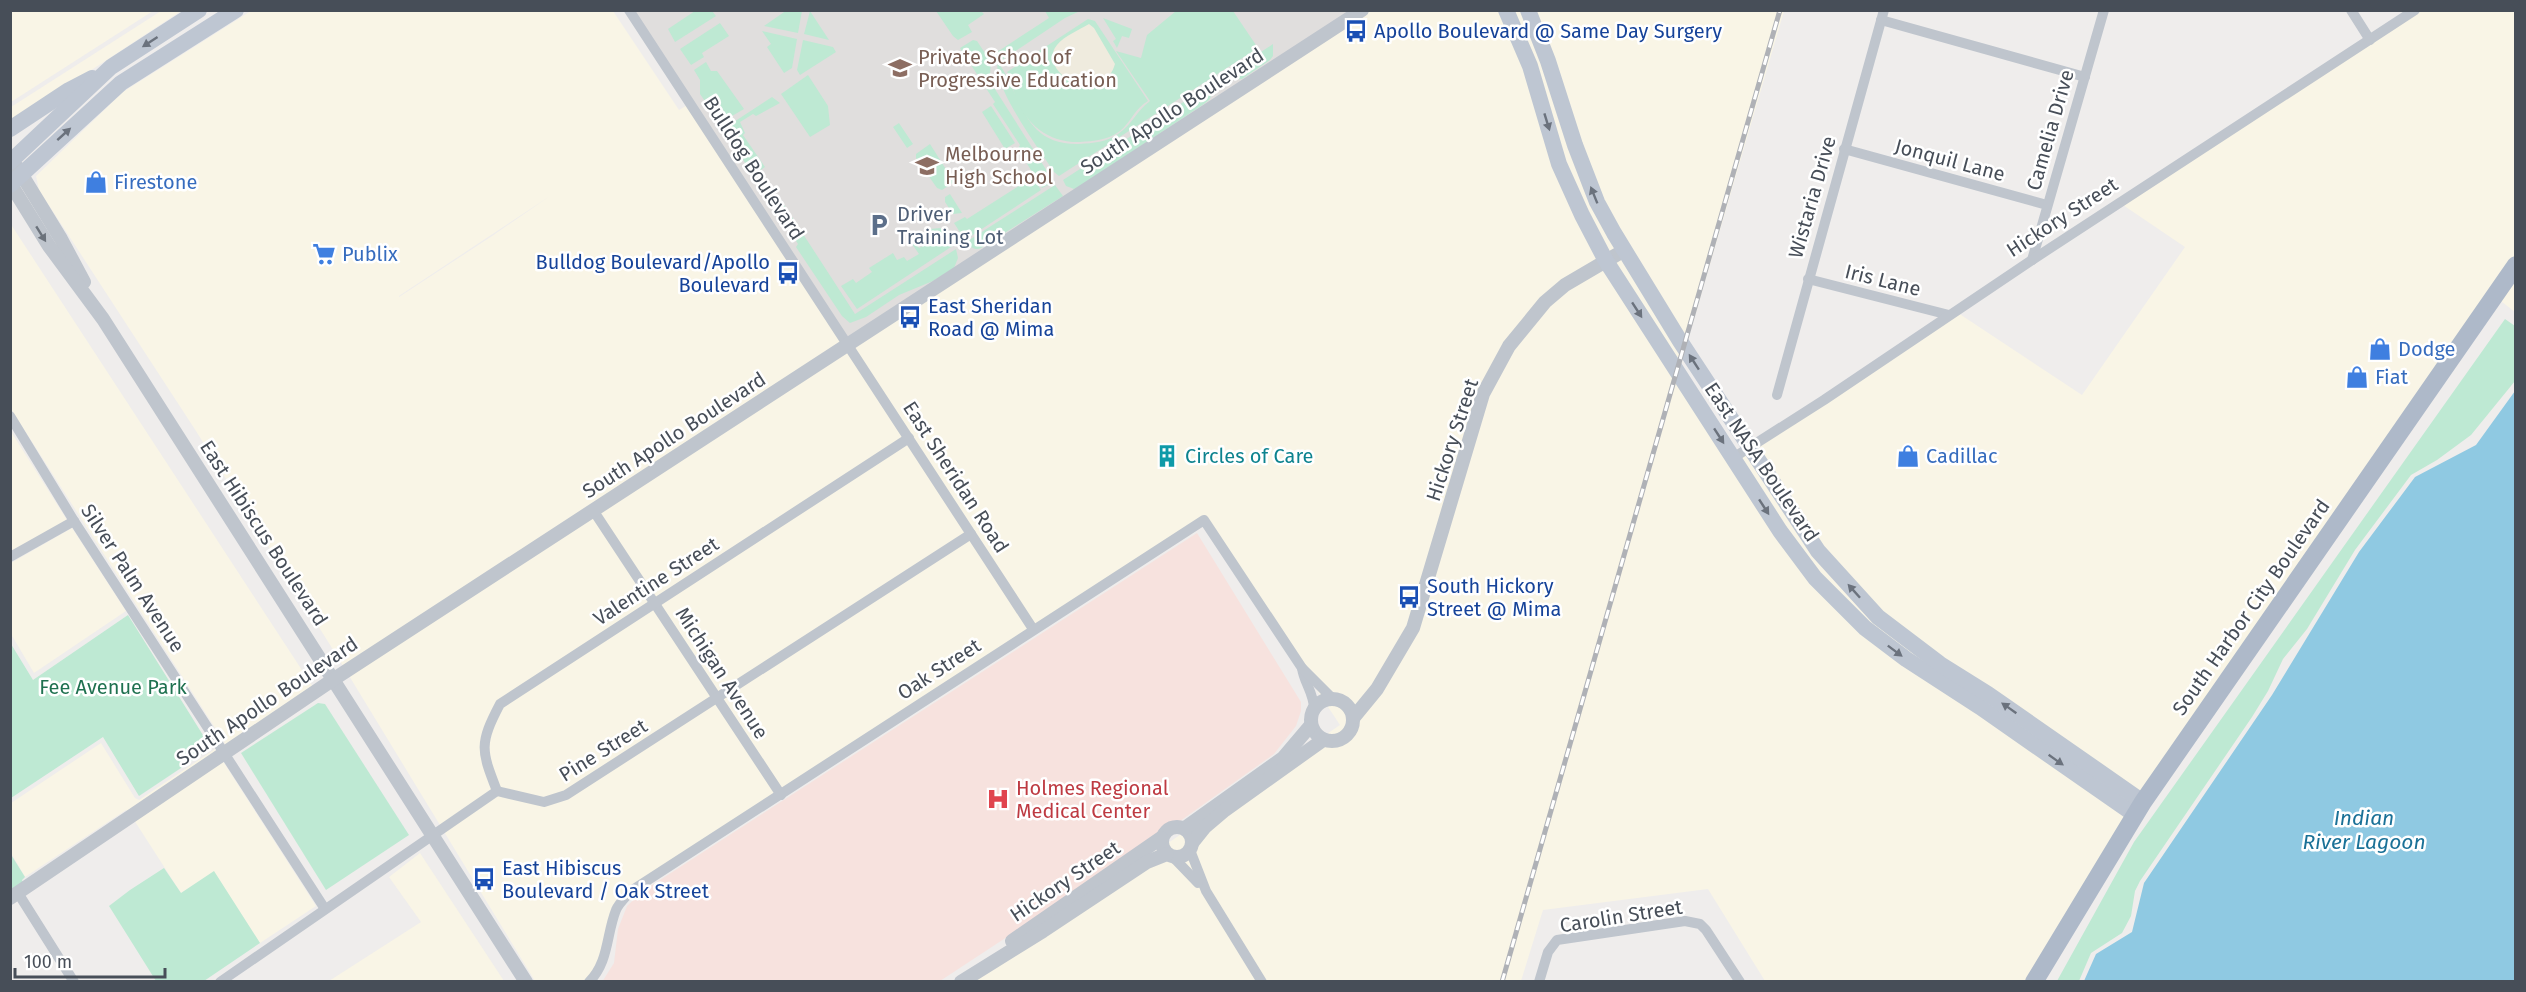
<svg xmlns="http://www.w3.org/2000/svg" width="2526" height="992" viewBox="0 0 2526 992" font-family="'Fira Sans',sans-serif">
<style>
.commercial{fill:#f9f5e6;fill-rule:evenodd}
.education{fill:#e0dedd}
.medical{fill:#f7e2de}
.green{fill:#bee9d3}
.sand{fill:#efebde}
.water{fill:#8fc9e2}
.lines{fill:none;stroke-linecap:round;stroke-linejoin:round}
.minor{stroke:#bfc5cd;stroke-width:10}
.tertiary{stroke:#bfc5cd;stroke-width:14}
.secondary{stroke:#bec6d2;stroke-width:16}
.primary{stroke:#aeb9c9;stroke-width:18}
.rail-casing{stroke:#afb1b6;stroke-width:5}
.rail{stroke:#fff;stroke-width:3;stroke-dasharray:9;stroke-linecap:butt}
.oneway{fill:#6b727d}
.oneway2{fill:#6b727b}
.labels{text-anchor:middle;stroke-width:5;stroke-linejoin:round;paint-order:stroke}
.transit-label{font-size:20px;fill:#164399;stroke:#fff;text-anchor:start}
.education-label{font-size:20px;fill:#785e54;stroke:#fff;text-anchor:start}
.street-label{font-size:20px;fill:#474e58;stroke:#fff}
.shop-label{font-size:20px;fill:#366cbe;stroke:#fff;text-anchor:start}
.service-label{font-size:20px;fill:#4e5e75;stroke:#fff;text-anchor:start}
.culture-label{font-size:20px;fill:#0d838f;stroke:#fff;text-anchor:start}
.park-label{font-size:20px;fill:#1f7150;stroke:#fff}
.health-label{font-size:20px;fill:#be3a42;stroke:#fff;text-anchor:start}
.water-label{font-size:21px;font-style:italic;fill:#1a7197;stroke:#fff}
</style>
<rect width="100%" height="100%" fill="#efedec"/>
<g class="commercial">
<polygon points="11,10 153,10 153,11 11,102"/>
<polygon points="161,11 181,11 11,123 11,107"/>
<path d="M251,11h362l66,99 12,-7 661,-92h432l-106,363 55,84 222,-147 127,84 103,-148 -65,-44 295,-192h100v301l-18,-14 -353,510 -108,173h-271l-57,-92 -165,21 -22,71h-565l215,-140 169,-116 -136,-205 -573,371 -22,38 -5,34 -16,19 -53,-1 -198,-325 -141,-225 -157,-241 -3,-14 87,-84zM550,196l-58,40 -93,61v-1z"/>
<polygon points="10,223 313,687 226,745 11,409"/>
<polygon points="10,430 67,520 10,552"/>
<polygon points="72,528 126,611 34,673 11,634 11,563"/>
<polygon points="101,743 135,798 139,800 215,749 216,751 128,812 126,810 25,877 11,853 11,803"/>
<polygon points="222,760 316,906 260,943 214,872 181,893 134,820"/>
<polygon points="420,853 504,981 329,981 421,922 389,877"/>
</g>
<polygon class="education" points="1352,10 848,344 629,11"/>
<polygon class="medical" points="1197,533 1301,702 1301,711 1296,726 1274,754 1148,844 940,981 602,982 614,963 618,929 627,906 643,891"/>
<g class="green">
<polygon points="787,10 802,11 798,33 764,26"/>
<polygon points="695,11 712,11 716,16 675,42 668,29"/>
<polygon points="810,11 829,40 804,34"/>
<polygon points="936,11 981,11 984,14 968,25 972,32 958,40 953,36"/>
<polygon points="1045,11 1080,11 1065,18 999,62 994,54 1049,18"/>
<path d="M1176,11h57l25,37 -199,128 -5,-4c-14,-22 -63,-87 -56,-110 25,36 25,83 81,82 14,-1 28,-2 39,-10 14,-9 19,-24 32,-33l-34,-50 25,7 6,-23z"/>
<polygon points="1103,18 1132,29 1129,38 1122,36 1117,48 1113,41 1116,39"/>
<path d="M1088,19l7,2 53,80c-13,7 -17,21 -28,30 -12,9 -26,10 -40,11 -34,1 -58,-21 -67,-53 -2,-8 -1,-11 -6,-17z"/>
<polygon points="720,23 729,36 702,53 704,57 691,65 680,49"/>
<polygon points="762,31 797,39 792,68 784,73 767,47 771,44"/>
<polygon points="803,40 833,47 836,52 800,75 797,70"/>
<path d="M973,40l4,1 10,15 3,-1c3,12 -3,16 3,31l61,96 -12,6 -24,-39 2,-4 -27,-41 2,-2 -35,-54z"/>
<polygon points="1273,44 1273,56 1270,60 1242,79 1224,80 1218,83 1209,100 1204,104 1079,187 1074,189 1066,186 1063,180"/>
<polygon points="706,62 711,71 717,71 744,109 720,123 700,94 700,80 694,70"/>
<polygon points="808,75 828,106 830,125 810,137 781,94"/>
<polygon points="772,97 780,103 756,116 753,114 740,122 745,133 743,135 765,167 753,175 723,129"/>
<polygon points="991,106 1015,143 1005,149 982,112"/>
<polygon points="899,123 913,144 907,148 893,127"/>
<polygon points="930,144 954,182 942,190 937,188 916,158 916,154"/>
<polygon points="1033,177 1041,190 965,240 954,223 965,217 967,219"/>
<path d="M1055,185l8,11 -82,52c-5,3 -12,-1 -15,-6z"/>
<polygon points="950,194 962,213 953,214 945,202 945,197"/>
<polygon points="772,195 779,197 855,314 956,249 958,258 954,268 933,281 899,295 866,317 850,323 842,316 796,247 798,244 770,200"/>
<polygon points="940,228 944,230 954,245 857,309 841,286 853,279 856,283 872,272 869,268 893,253 897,260 904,257 907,261 919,254 912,244 915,242 919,248 925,245 920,236 930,229"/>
<polygon points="2505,319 2515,326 2515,381 2471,435 2437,460 2411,475 2355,550 2307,629 2283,659 2268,691 2252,717 2140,881 2135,891 2131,916 2122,933 2091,953 2079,981 2057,981 2134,842"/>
<polygon points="128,615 211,748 139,796 103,737 11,798 11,644 33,680"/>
<polygon points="318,703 325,704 409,835 326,890 241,753"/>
<polygon points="10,853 25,877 22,880 23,883 10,892"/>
<polygon points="164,868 181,893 214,871 260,943 204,981 156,981 109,906 130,890"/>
</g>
<path class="sand" d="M1089,24l5,4 21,36c-14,47 -80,7 -58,-19 7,-9 22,-15 32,-21z"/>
<polygon class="water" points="2515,391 2515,981 2084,981 2096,954 2132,932 2144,883 2272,695 2359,552 2415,477 2476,445"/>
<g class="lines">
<g class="minor">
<polyline points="629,10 1033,629"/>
<polyline points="2351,10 2370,40"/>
<polyline points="1881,20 2085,77"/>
<polyline points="1844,149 2047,205"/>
<polyline points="2032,260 2104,10"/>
<polyline points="1808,279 1949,315"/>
<polyline points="1777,395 1884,10"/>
<polyline points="10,416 74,521 325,909"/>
<polyline points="1733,458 1824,400 2032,260 2415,10"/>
<polyline points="593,510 781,795"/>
<polyline points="10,557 74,521"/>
<path d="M1302,668c2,15 12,25 12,41"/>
<path d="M497,791c-16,-41 -18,-47 3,-87l409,-266"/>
<polyline points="497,791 544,802 566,795 971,534"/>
<polyline points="1190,850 1206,891 1262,982"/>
<polyline points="1173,857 1198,883"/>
<polyline points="18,893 74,982"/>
<polyline points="220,982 497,791"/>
<path d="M589,982c20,-20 17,-47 27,-72 3,-7 10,-13 15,-19l573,-371 98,148 30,30"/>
<polyline points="1539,982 1548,952 1557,940 1685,921 1700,924 1706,930 1740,982"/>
</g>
<g class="tertiary">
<polyline points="17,167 61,239 84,282"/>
<polyline points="10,183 49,246 103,319 526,982"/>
<circle cx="1332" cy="720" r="21"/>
<polyline points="1354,717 1377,689 1413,628 1483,394 1509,346 1545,302 1565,285 1623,251"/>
<circle cx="1177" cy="842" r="15"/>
<polyline points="1185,828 1283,758 1311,725"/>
<polyline points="1193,842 1205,827 1225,810 1323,740"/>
<polyline points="10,898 334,679 1362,10"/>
<polyline points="1012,941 1161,838"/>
<polyline points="961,982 1043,931 1147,862 1167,854"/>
</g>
<g class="secondary">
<polyline points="1506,10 1530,66 1559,164 1582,215 1606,261 1780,531 1815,578 1865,628 1906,659 1980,707 2135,815"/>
<polyline points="1528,10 1548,61 1575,145 1597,202 1614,233 1680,341 1818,551 1878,617 1940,664 1988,694 2143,802"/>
<polyline points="10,129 69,90 92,78"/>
<polyline points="10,162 111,67 199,10"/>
<polyline points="10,185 121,83 236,10"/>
</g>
<polyline class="primary" points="2034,982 2143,802 2516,265"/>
<g class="rail-casing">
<polyline id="rail" points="1502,982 1780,10"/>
</g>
<use href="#rail" class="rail"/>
</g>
<defs><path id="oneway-solid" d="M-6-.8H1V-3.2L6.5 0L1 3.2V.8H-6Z" transform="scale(1.5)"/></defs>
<g class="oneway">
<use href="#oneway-solid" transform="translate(150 42) rotate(147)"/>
<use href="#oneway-solid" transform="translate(1547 122) rotate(73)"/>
<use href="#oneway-solid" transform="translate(64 134) rotate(-42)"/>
<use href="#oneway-solid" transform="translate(1594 195) rotate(-112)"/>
<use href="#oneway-solid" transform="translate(1637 310) rotate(57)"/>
<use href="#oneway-solid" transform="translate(1694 362) rotate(-123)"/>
<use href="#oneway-solid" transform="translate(1719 436) rotate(57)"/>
<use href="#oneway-solid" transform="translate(1764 507) rotate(57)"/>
<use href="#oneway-solid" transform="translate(1854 591) rotate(-132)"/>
<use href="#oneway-solid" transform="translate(1895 651) rotate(37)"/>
<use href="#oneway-solid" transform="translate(2009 708) rotate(-145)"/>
<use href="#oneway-solid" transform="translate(2056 760) rotate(35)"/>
</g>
<use class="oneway2" href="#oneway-solid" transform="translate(41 234) rotate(58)"/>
<defs>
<g id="bus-bare" transform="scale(1.8)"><path d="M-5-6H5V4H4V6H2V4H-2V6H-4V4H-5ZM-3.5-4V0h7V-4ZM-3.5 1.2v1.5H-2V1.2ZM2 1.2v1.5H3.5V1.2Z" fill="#1a4fb4" stroke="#fff" stroke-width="2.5" paint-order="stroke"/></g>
<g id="school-bare" transform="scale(1.8)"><path d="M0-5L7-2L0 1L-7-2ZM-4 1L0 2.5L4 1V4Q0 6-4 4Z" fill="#8d6e63" stroke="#fff" stroke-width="2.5" paint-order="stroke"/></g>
<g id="shop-bare" transform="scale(1.8)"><path d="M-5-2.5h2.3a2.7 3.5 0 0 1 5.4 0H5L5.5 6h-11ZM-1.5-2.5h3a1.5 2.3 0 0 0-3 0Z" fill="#3f7fe0" stroke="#fff" stroke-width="2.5" paint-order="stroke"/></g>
<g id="parking-bare" transform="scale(1.8)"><path d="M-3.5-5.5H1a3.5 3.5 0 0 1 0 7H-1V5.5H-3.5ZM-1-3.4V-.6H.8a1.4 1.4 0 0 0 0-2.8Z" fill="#5c6f8a" stroke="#fff" stroke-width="2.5" paint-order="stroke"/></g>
<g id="supermarket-bare" transform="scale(1.8)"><path d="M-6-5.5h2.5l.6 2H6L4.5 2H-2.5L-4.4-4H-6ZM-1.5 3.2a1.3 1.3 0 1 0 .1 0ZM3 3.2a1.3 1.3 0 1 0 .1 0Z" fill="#3f7fe0" stroke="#fff" stroke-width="2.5" paint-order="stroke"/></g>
<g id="building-bare" transform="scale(1.8)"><path d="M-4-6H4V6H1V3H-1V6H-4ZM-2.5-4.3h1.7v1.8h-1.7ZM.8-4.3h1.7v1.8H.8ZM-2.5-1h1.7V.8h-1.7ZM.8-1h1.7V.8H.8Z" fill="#0f9aa8" stroke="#fff" stroke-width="2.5" paint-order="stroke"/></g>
<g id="hospital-bare" transform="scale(1.8)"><path d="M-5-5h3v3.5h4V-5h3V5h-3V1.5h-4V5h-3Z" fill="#e0444e" stroke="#fff" stroke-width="2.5" paint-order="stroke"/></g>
</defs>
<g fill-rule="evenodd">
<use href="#bus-bare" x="1356" y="31"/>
<use href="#school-bare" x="900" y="68"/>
<use href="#school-bare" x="927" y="166"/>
<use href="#shop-bare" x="96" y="182"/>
<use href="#parking-bare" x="879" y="225"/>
<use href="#supermarket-bare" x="324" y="254"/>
<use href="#bus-bare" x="788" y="273"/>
<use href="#bus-bare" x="910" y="317"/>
<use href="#shop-bare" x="2380" y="349"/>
<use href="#shop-bare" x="2357" y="377"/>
<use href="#building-bare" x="1167" y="456"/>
<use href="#shop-bare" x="1908" y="456"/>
<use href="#bus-bare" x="1409" y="597"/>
<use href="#hospital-bare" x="998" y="799"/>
<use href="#bus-bare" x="484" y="879"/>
</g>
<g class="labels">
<g class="transit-label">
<text x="1374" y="38">Apollo Boulevard @ Same Day Surgery</text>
<text x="770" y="269" text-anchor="end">Bulldog Boulevard/Apollo<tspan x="770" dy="23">Boulevard</tspan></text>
<text x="928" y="313">East Sheridan<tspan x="928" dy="23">Road @ Mima</tspan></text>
<text x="1427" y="593">South Hickory<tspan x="1427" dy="23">Street @ Mima</tspan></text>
<text x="502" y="875">East Hibiscus<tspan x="502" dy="23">Boulevard / Oak Street</tspan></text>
</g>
<g class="education-label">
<text x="918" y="64">Private School of<tspan x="918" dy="23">Progressive Education</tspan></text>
<text x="945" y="161">Melbourne<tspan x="945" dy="23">High School</tspan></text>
</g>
<g class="street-label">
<text transform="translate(1172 111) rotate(-33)" y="7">South Apollo Boulevard</text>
<text transform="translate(2050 130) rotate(-74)" y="7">Camelia Drive</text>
<text transform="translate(1950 160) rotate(15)" y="7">Jonquil Lane</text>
<text transform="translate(754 168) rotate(57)" y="7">Bulldog Boulevard</text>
<text transform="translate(1812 197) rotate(-74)" y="7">Wistaria Drive</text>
<text transform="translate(2062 217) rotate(-33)" y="7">Hickory Street</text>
<text transform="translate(1883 280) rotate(14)" y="7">Iris Lane</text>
<text transform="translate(674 435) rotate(-33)" y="7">South Apollo Boulevard</text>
<text transform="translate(1452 440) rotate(-72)" y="7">Hickory Street</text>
<text transform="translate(1762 462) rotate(56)" y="7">East NASA Boulevard</text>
<text transform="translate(956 477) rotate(57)" y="7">East Sheridan Road</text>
<text transform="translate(264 533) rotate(57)" y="7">East Hibiscus Boulevard</text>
<text transform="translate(133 578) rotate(57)" y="7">Silver Palm Avenue</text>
<text transform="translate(656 581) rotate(-33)" y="7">Valentine Street</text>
<text transform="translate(2251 607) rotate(-55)" y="7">South Harbor City Boulevard</text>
<text transform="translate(939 669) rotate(-33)" y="7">Oak Street</text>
<text transform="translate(722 673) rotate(57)" y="7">Michigan Avenue</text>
<text transform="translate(267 701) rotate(-34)" y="7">South Apollo Boulevard</text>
<text transform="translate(603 750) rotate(-32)" y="7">Pine Street</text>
<text transform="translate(1065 881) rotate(-34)" y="7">Hickory Street</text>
<text transform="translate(1621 916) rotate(-9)" y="7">Carolin Street</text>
</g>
<g class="shop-label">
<text x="114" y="189">Firestone</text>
<text x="342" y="261">Publix</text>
<text x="2398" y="356">Dodge</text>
<text x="2375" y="384">Fiat</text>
<text x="1926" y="463">Cadillac</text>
</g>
<g class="service-label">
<text x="897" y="221">Driver<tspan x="897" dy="23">Training Lot</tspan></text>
</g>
<g class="culture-label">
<text x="1185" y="463">Circles of Care</text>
</g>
<g class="park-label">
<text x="113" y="694">Fee Avenue Park</text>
</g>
<g class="health-label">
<text x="1016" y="795">Holmes Regional<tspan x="1016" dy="23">Medical Center</tspan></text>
</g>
<g class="water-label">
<text x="2364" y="825">Indian<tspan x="2364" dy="24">River Lagoon</tspan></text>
</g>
</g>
<rect width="2526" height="992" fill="none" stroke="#474e58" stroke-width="24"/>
<path d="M15 968v9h150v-9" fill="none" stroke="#474e58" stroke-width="3"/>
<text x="24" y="968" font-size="18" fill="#474e58" stroke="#ffffff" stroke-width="4.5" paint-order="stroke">100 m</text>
</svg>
